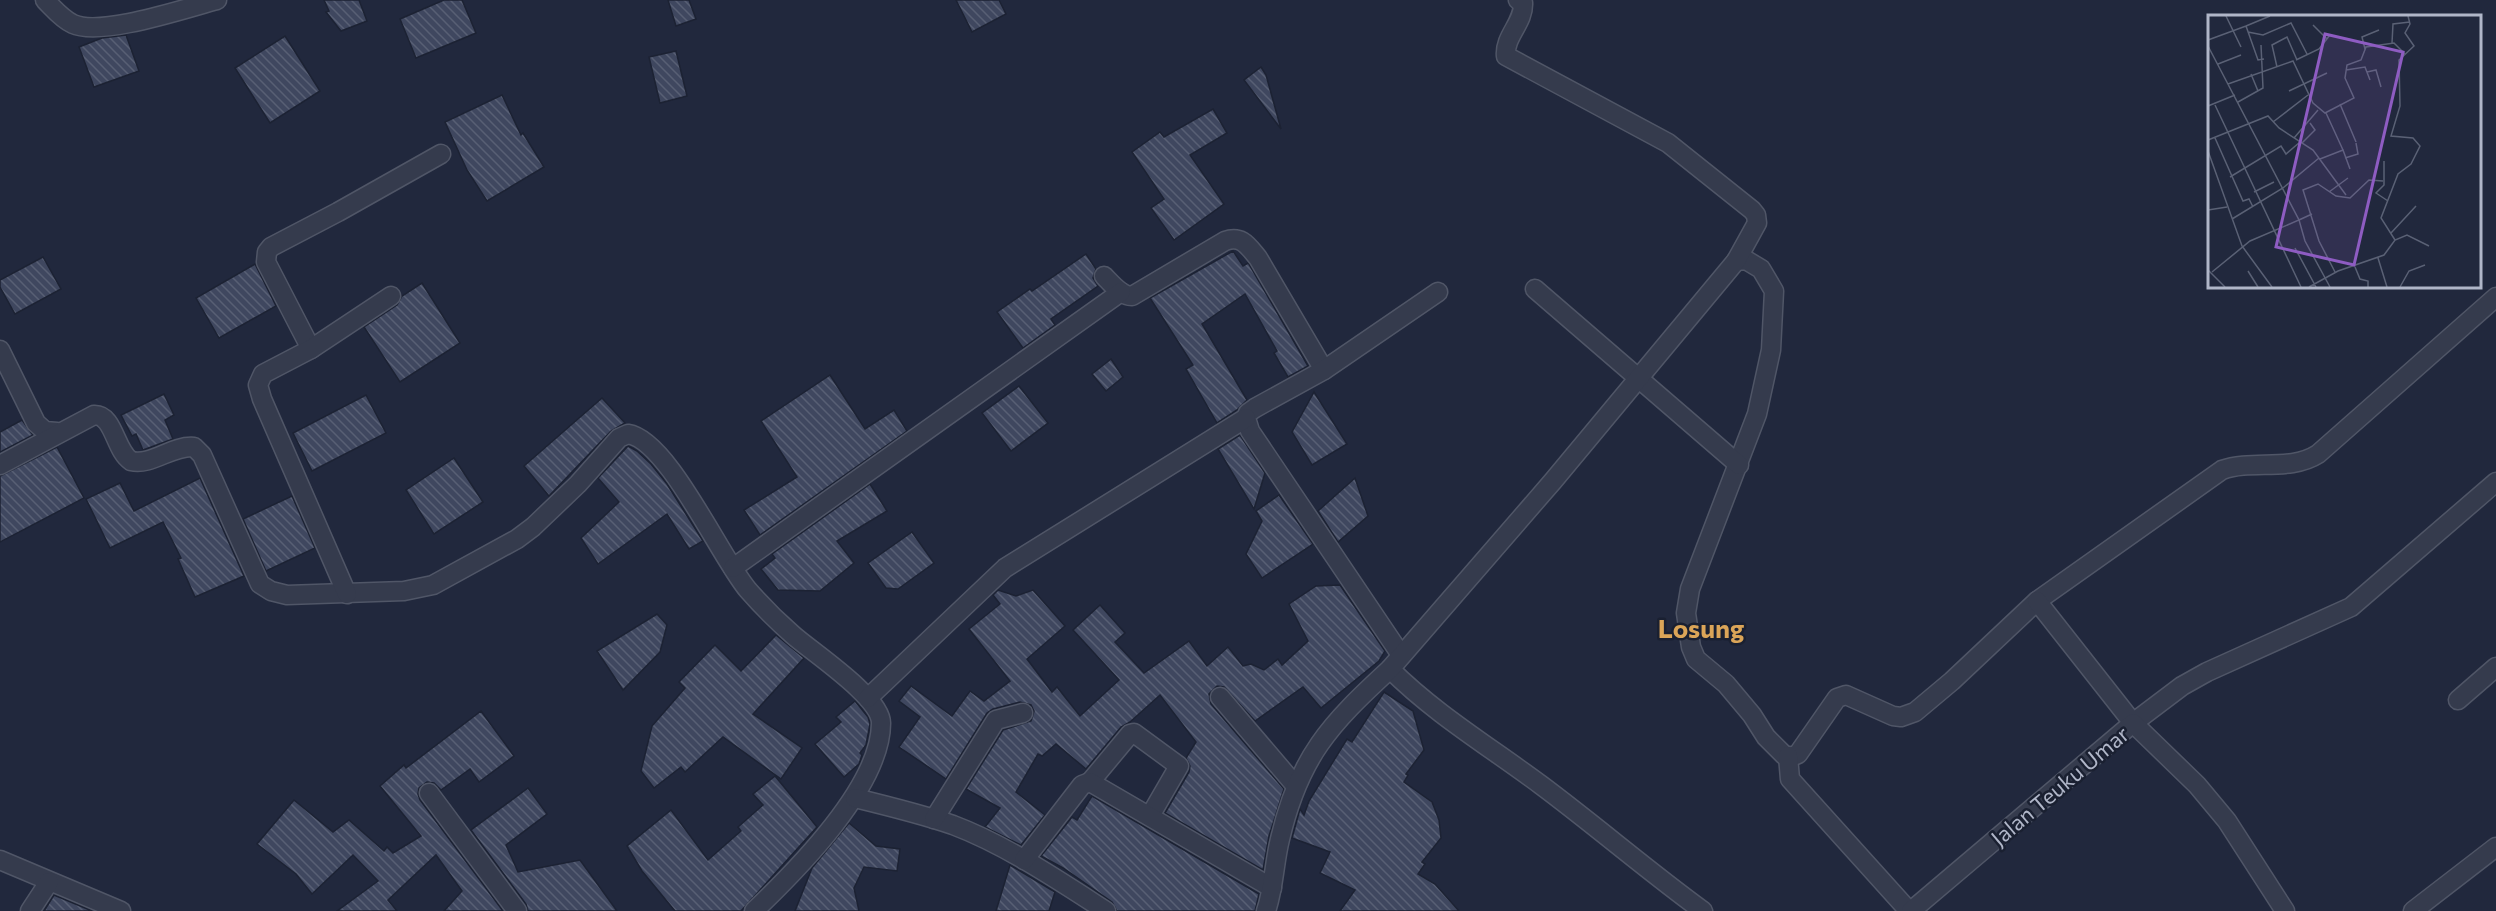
<svg xmlns="http://www.w3.org/2000/svg" width="2496" height="911" viewBox="0 0 2496 911" font-family="Commissioner,sans-serif">
<style>
.building{fill:url(#building-back-hatch);stroke:#1c2233;stroke-width:1.5}
.lines{fill:none;stroke-linecap:round;stroke-linejoin:round}
.minor-casing{stroke:#505667;stroke-width:21}
.minor{stroke:#353b4d;stroke-width:18}
.labels{text-anchor:middle;stroke-width:5;stroke-linejoin:round;paint-order:stroke}
.street-label{font-size:22px;fill:#b0b6c8;stroke:#1a2031}
.quarter-label{font-size:26px;font-weight:bold;fill:#dba558;stroke:#1a2031}
.inset-road{fill:none;stroke:#5a6175;stroke-width:1.5}
.view{fill:#8e5cc2;fill-opacity:0.15;stroke:#8e5cc2;stroke-width:3}
.inset-edge{fill:none;stroke:#b0b6c8;stroke-width:3}
</style>
<defs>
<pattern id="building-back-hatch" width="6" height="6" patternUnits="userSpaceOnUse" patternTransform="scale(1.5)"><rect width="6" height="6" fill="#3f475f"/><path d="M-1 5l2 2M0 0l6 6M5-1l2 2" fill="none" stroke="#585f74"/></pattern>
</defs>
<rect width="100%" height="100%" fill="#21283d"/>
<g class="building">
<polygon points="324,0 359,0 367,21 341,31 326,12 329,11"/>
<polygon points="444,0 462,0 476,33 416,58 400,19"/>
<polygon points="668,0 689,0 696,19 676,26"/>
<polygon points="956,0 999,0 1006,14 972,32"/>
<polygon points="126,35 139,71 94,87 79,47 102,38"/>
<polygon points="285,36 320,91 270,123 235,68"/>
<polygon points="676,51 687,96 660,103 649,57"/>
<polygon points="1261,67 1266,75 1281,129 1244,80"/>
<polygon points="502,95 521,135 523,133 544,167 487,201 467,170 445,122"/>
<polygon points="1213,109 1227,133 1190,155 1224,204 1174,240 1151,208 1164,199 1132,152 1160,132 1164,137"/>
<polygon points="1233,251 1243,266 1248,263 1249,264 1308,366 1288,377 1274,353 1277,351 1245,294 1202,324 1247,400 1237,410 1217,423 1186,369 1193,365 1150,298"/>
<polygon points="1086,254 1096,269 1093,278 1098,286 1051,319 1055,325 1023,348 997,312 1030,289 1032,291"/>
<polygon points="43,257 61,289 15,314 0,287 0,280"/>
<polygon points="255,264 276,306 219,338 196,298"/>
<polygon points="422,283 460,343 400,382 364,327 397,305 402,296"/>
<polygon points="1111,359 1123,377 1106,391 1092,374"/>
<polygon points="830,375 865,429 894,410 907,431 760,535 744,510 797,477 761,421"/>
<polygon points="1019,386 1048,423 1011,451 982,413"/>
<polygon points="1314,392 1347,444 1312,465 1292,432"/>
<polygon points="164,394 174,415 165,420 173,439 143,450 136,434 132,436 121,415"/>
<polygon points="366,395 386,433 312,471 293,433"/>
<polygon points="602,398 625,423 611,431 549,496 524,466"/>
<polygon points="22,420 33,435 0,452 0,432"/>
<polygon points="1240,435 1265,473 1254,509 1218,449"/>
<polygon points="628,446 637,451 651,464 667,484 703,541 689,549 667,514 598,564 581,538 619,502 598,478"/>
<polygon points="57,447 84,498 0,542 0,476"/>
<polygon points="454,458 483,502 434,534 406,490"/>
<polygon points="200,478 244,576 195,597 178,559 181,558 163,522 110,548 86,499 120,483 134,511"/>
<polygon points="1355,478 1368,516 1338,542 1318,511"/>
<polygon points="870,484 887,511 837,541 854,563 820,591 778,590 761,569 775,558 772,554"/>
<polygon points="1279,495 1313,544 1262,578 1246,554 1262,521 1256,511"/>
<polygon points="292,496 315,548 266,571 243,519"/>
<polygon points="912,532 934,563 898,589 886,588 868,563"/>
<polygon points="1340,585 1385,651 1379,661 1321,708 1303,687 1255,721 1224,687 1217,686 1209,694 1211,704 1284,789 1269,836 1263,870 1165,813 1189,772 1190,766 1186,758 1196,742 1160,695 1130,722 1121,727 1086,769 1056,744 1042,756 1038,754 1016,792 1045,815 1021,845 985,827 1000,808 966,789 1003,730 1031,721 1034,711 1031,705 1020,702 993,709 987,713 946,779 899,747 920,717 899,701 911,686 952,716 970,691 984,701 1010,681 969,629 1000,604 993,595 998,590 1016,596 1033,590 1065,626 1027,659 1052,692 1057,687 1080,716 1119,680 1073,630 1100,605 1125,633 1115,642 1144,673 1189,641 1207,666 1228,647 1243,666 1251,664 1264,670 1278,659 1282,665 1308,641 1289,604 1316,586"/>
<polygon points="657,614 667,625 660,652 623,690 597,651"/>
<polygon points="776,635 804,658 753,714 802,748 781,779 723,737 685,772 681,767 654,788 641,771 652,726 685,688 679,682 715,645 741,671"/>
<polygon points="1384,692 1413,711 1424,750 1406,774 1408,775 1404,782 1432,802 1439,820 1441,838 1422,862 1425,864 1418,874 1435,884 1459,911 1340,911 1355,890 1320,873 1330,852 1292,838 1300,809 1304,815 1309,801 1347,739 1352,742"/>
<polygon points="855,701 868,717 870,724 866,745 860,753 862,755 859,764 844,777 815,744 841,722 836,717"/>
<polygon points="481,711 514,756 479,782 470,769 441,790 434,783 427,782 419,788 418,794 420,800 503,911 444,911 462,891 436,855 388,900 397,911 337,911 378,881 353,855 312,894 296,874 257,844 294,800 333,832 349,820 384,851 387,847 393,853 421,836 380,786 404,765 406,768"/>
<polygon points="775,776 817,827 741,911 675,911 642,871 627,846 671,810 708,860 741,831 738,827 763,805 753,794"/>
<polygon points="528,788 547,814 506,845 518,872 580,860 617,911 528,911 526,904 471,830"/>
<polygon points="1092,796 1259,894 1255,911 1117,911 1112,902 1063,868 1041,856 1072,817 1077,820"/>
<polygon points="849,823 876,846 900,849 897,871 864,867 854,888 859,911 795,911 812,868"/>
<polygon points="1010,865 1055,892 1049,911 996,911"/>
<polygon points="54,895 92,911 44,911"/>
</g>
<g class="lines">
<g class="minor-casing">
<g id="minor">
<path d="M45,0c8,8 17,19 28,24 28,13 113,-16 144,-24"/>
<path d="M1736,261l10,-1 15,9 13,22 -3,59 -14,64 -67,175 -4,24 5,34 5,12 30,25 26,31 14,22 18,18 7,2 7,-3 39,-56 9,-3 47,21 8,1 14,-5 37,-31 85,-80 185,-131c31,-11 68,2 96,-16l178,-157"/>
<path d="M1104,276c8,8 17,20 28,20l93,-55c17,-6 23,5 33,17l66,112"/>
<polyline points="1535,289 1739,465"/>
<polyline points="311,349 266,262 267,252 271,247 338,212 441,154"/>
<polyline points="0,350 36,423 45,431 57,432"/>
<path d="M0,465l94,-50c20,-1 21,36 37,46 21,5 41,-16 63,-14l8,8 58,129 11,7 16,4 117,-4 29,-6 84,-46 16,-12 45,-43 41,-46 9,-4c40,6 92,123 120,156 14,16 29,31 45,45 19,17 88,62 88,88 0,63 -83,146 -127,188"/>
<polyline points="733,568 1121,292"/>
<polyline points="347,594 262,399 258,385 263,374 311,349 391,296"/>
<polyline points="2037,601 2133,723 2182,686 2207,672 2351,607 2496,482"/>
<polyline points="1401,655 1250,431 1246,418 1248,413 1255,408 1324,370 1438,292"/>
<path d="M1390,669c45,45 100,78 151,116 55,41 107,86 162,126"/>
<polyline points="1220,697 1295,785"/>
<polyline points="868,698 1005,568 1246,418"/>
<polyline points="2458,700 2496,667"/>
<polyline points="1788,756 1790,779 1909,911"/>
<polyline points="1090,782 1130,734 1134,733 1179,766 1150,816"/>
<polyline points="429,793 517,911"/>
<path d="M855,798c33,8 66,16 98,27 53,20 105,55 153,86"/>
<polyline points="934,819 996,720 1023,713"/>
<polyline points="0,860 121,911"/>
<polyline points="1024,860 1082,785 1090,782 1272,888"/>
<polyline points="30,911 49,882"/>
<path d="M1266,911c8,-23 8,-48 14,-72 19,-82 50,-115 110,-170l163,-188 183,-220 21,-38 -1,-8 -4,-5 -84,-67 -162,-87c-2,-20 18,-33 17,-53l-5,-3"/>
<polyline points="1911,911 2133,723 2197,785 2227,821 2285,911"/>
<polyline points="2413,911 2496,847"/>
</g>
</g>
<use href="#minor" class="minor"/>
</g>
<g class="labels">
<g class="street-label">
<text transform="translate(2060 786) rotate(-40)" y="8">Jalan Teuku Umar</text>
</g>
<g class="quarter-label">
<text x="1701" y="638">Losung</text>
</g>
</g>
<g transform="translate(2208 15)">
<rect width="273" height="273" fill="#21283d"/>
<path class="inset-road" d="M18,1l15,31M105,10l14,14M38,11l24,-10M40,17l15,3 28,-12 16,31M0,25l38,-14 12,34 6,-1M184,28l1,-19 17,-2M0,31l91,174 -49,21 -38,31M157,34l-3,-12 17,-7M88,45l23,-11 11,-14M10,49l23,-9M69,52l-5,-22 15,-8 10,23M138,55l19,-3 5,13M159,57l9,-2 5,17M43,59l7,17M20,69l65,-23 20,42 12,10 29,-15 -9,-20 2,-13 14,-5 5,-13 28,-4 11,11M81,76l38,-18M30,87l25,-14 -2,-43M132,89l16,38M7,90l86,182M0,91l27,-11M118,98l17,37M65,107l35,-27M7,123l28,63 6,-2 4,8M86,123l24,-28M0,125l60,-24 11,12 34,22 33,45M94,128l13,-13 -5,-7M0,136l34,95 30,41M137,143l13,-4 -2,-11M112,144l23,-9 7,19M176,146v24l-8,8 12,8M22,162l51,-31 5,8 14,-12M46,177l20,-10M121,177l19,-14M0,195l19,-3M104,199l-13,6 6,21 25,46M24,204l51,-31 36,-30M183,218l25,-27M187,225l-14,-22 17,-44 13,-10 9,-18 -7,-8 -22,-2 9,-30 -1,-46 15,-14 -9,-13 5,-9 -2,-8M87,233l21,39M170,243l9,29M147,252l5,12 8,2v6M0,255l17,17M40,256l10,16M127,257l-16,-31 -16,-51 15,-6 18,12 14,2 19,-18 14,1M101,272l29,-16 46,-16 11,-15 12,-5 22,11M192,272l9,-16 16,-6"/>
<path class="view" d="M117,19l78,18 -49,213 -78,-18z"/>
<rect width="273" height="273" class="inset-edge"/>
</g>
</svg>
